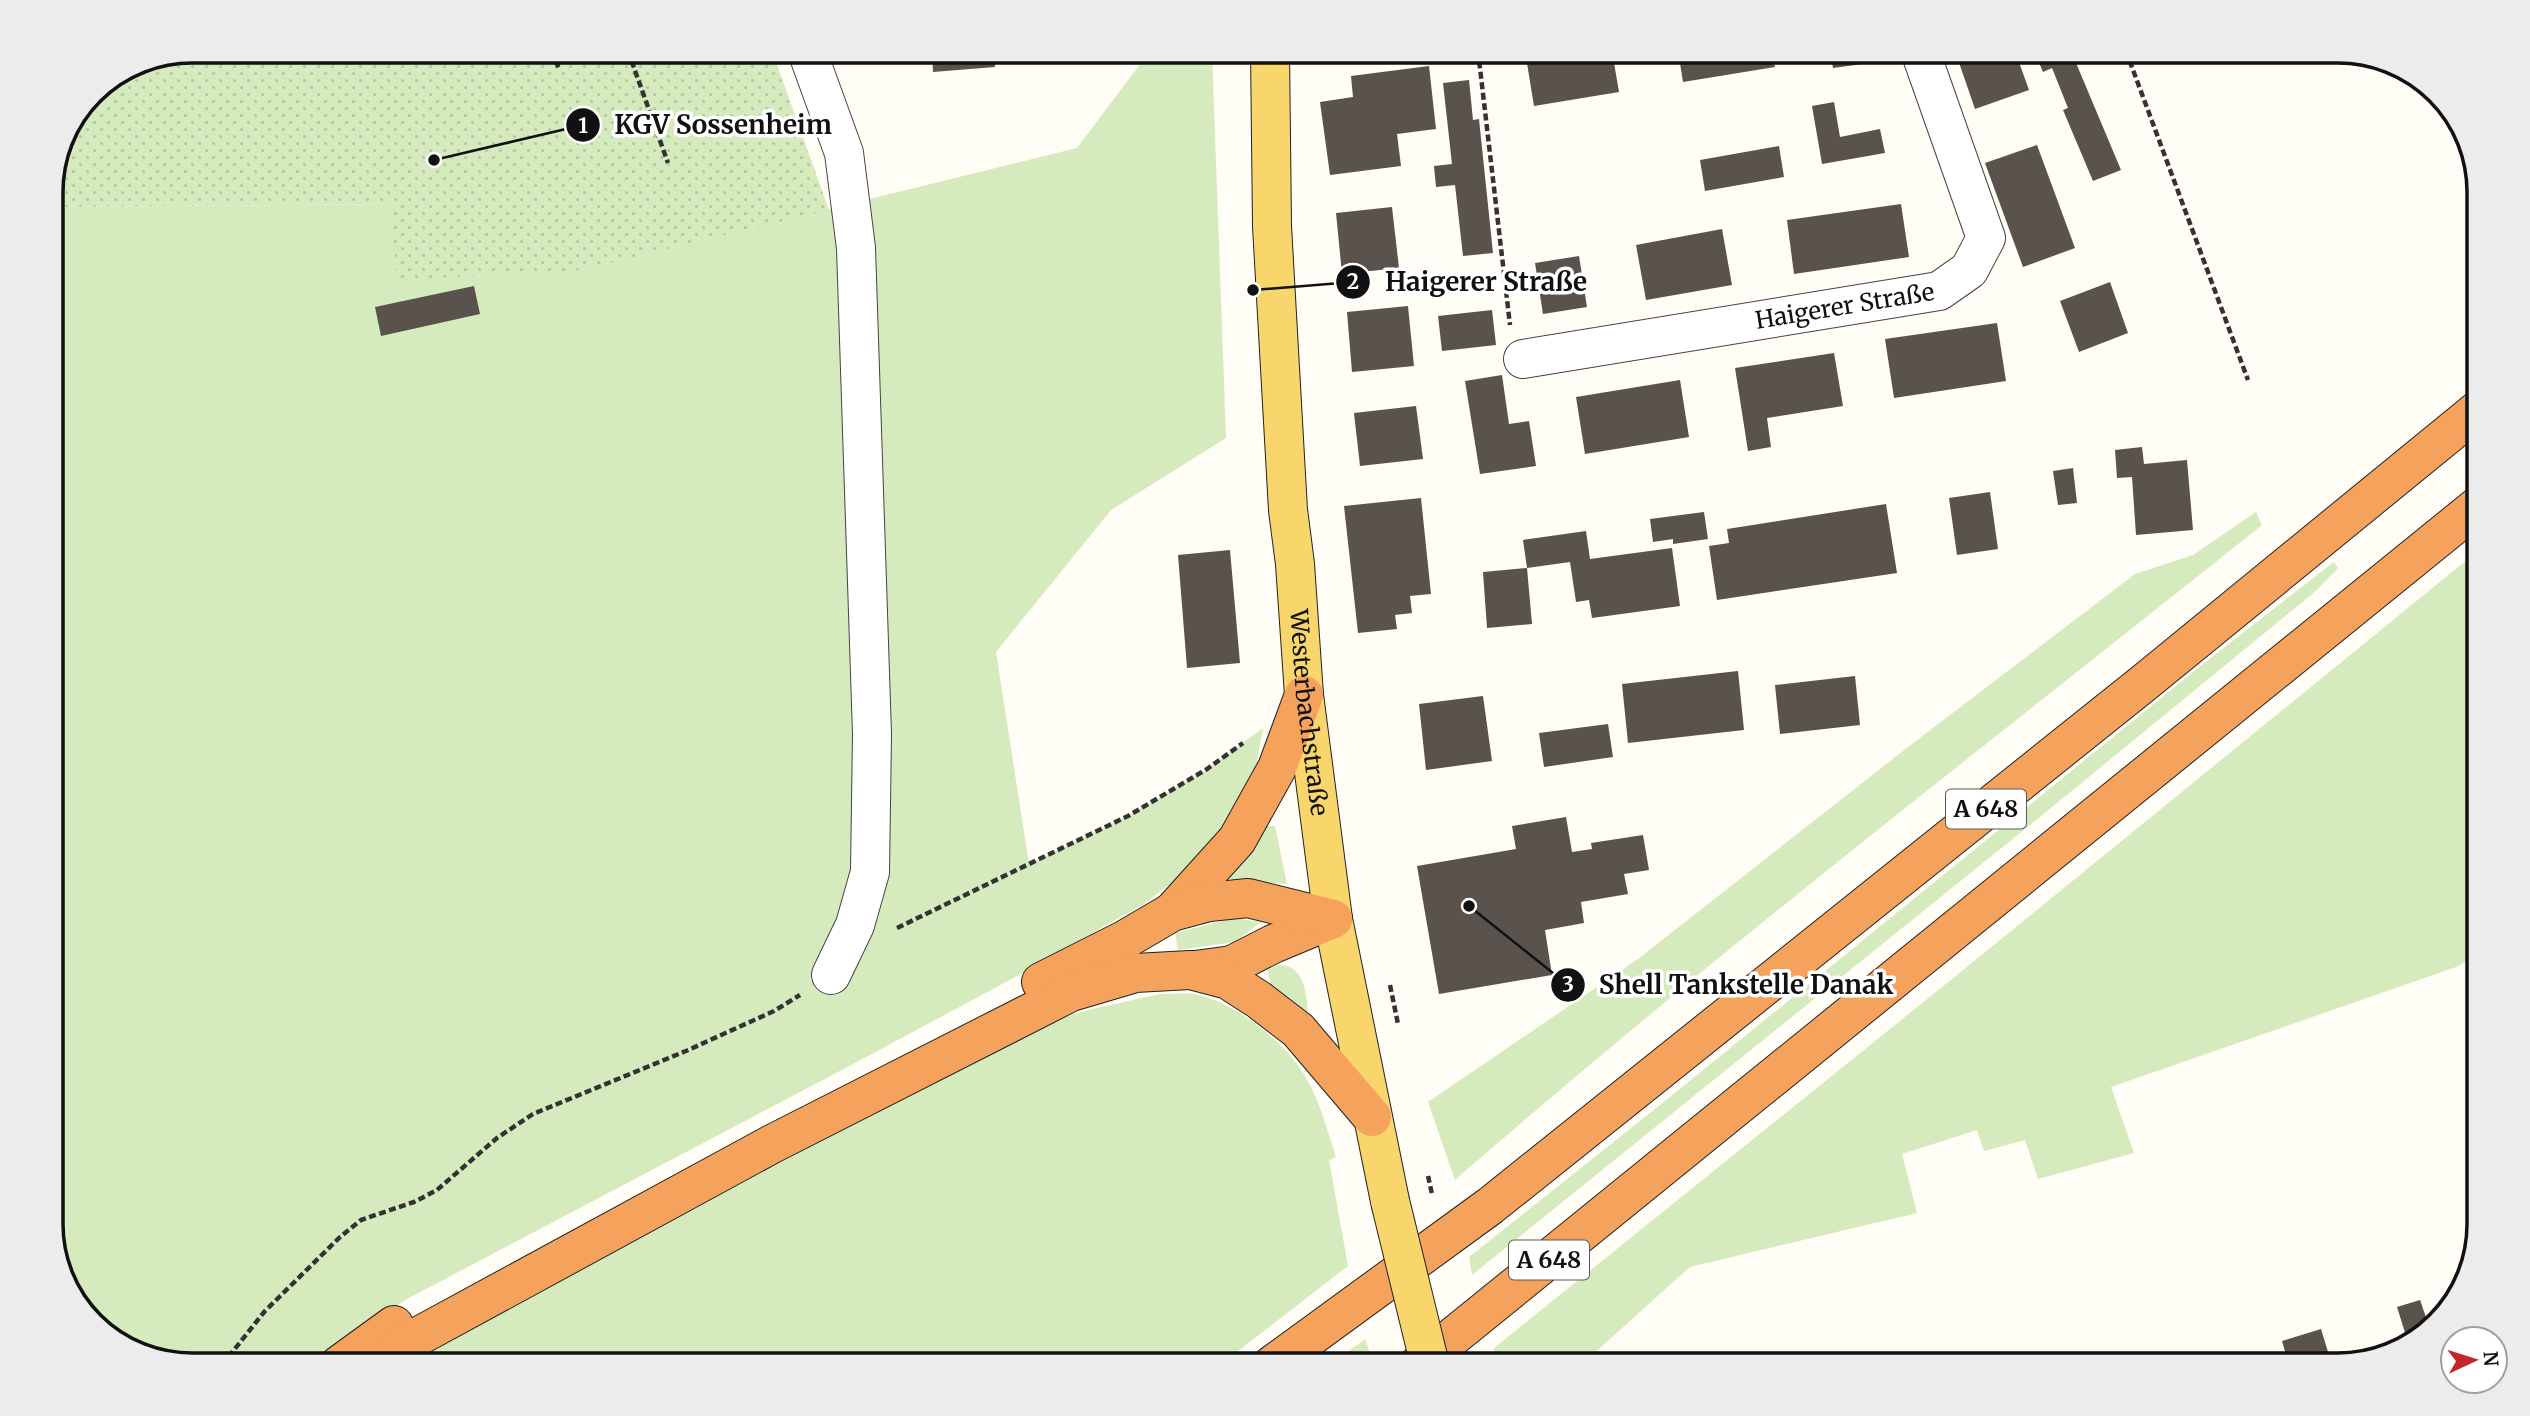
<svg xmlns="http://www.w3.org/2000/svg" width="2530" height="1416" viewBox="0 0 2530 1416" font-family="Merriweather,serif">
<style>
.grass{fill:#d5ebbd}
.park{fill:url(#park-dots)}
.building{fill:#5a524d}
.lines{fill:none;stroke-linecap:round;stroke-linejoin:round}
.minor-casing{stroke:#444;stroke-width:40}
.major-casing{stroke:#222;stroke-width:40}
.highway-casing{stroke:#222;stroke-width:40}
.path{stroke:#333;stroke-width:4.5;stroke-dasharray:7 3.5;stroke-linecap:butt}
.minor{stroke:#fff;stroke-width:38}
.major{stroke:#f9d66b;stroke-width:38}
.highway{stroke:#f5a25d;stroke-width:38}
.major-bridge-casing{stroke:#222;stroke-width:40;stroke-linecap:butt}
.path-bridge{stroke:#333;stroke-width:4.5;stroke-dasharray:7 3.5;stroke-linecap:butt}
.major-bridge{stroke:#f9d66b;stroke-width:38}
.labels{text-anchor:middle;stroke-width:7;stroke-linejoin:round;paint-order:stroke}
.shield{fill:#fff;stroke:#585858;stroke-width:2}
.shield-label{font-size:23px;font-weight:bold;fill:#111}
.street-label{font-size:24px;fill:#111;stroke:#fff}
.rim{fill:none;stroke:#111;stroke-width:3.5}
.leader{fill:none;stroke:#111;stroke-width:2.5}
.callout-dot{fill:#111;stroke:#fff;stroke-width:2.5}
.mark-label{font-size:21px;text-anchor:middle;font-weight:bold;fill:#fff}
.callout-label{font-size:26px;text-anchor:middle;font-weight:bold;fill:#111;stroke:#fff;stroke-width:7;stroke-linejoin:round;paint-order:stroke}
</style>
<defs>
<pattern id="park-dots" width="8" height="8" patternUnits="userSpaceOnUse" patternTransform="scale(1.75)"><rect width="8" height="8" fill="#d5ebbd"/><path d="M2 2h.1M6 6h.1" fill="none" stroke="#b6c8a1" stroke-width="1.8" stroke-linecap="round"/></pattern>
</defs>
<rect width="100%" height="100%" fill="#fffdf5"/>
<g class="grass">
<polygon points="1150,51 1212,51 1226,438 1111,510 996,652 1029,864 1128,816 1210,767 1263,728 1255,772 1238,814 1182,875 1145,903 1019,975 855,1063 407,1299 326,1353 313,1365 192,1365 122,1347 70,1295 51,1233 51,207 391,204 581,270 1077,148"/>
<path d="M2256,512l6,13c-270,216 -546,427 -807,655l-27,-78 210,-143 270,-212 227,-173 58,-19z"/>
<polygon points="2479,550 2479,951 2459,966 2111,1087 2134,1153 2038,1179 2025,1140 1984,1151 1977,1130 1902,1154 1917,1213 1690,1267 1581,1365 1494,1365 1494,1348 1957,975"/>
<polygon points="2334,562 2338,568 2317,590 2046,812 1472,1275 1469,1257 1660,1105 2203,664"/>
<polygon points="1265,826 1275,826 1287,884 1232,880 1229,875 1249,856"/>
<polygon points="1234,918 1261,922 1235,942 1178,950 1175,933"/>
<path d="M1278,965c27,0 28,27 30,48 -19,-11 -40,-18 -40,-43z"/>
<path d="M1160,994c11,0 23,-1 33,0 39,6 93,48 112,82 15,25 22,54 31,81l-7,3 19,106 -128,99h-820l56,-36 577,-303 59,-17z"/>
<polygon points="1365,1339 1371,1356 1359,1365 1330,1365"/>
</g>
<polygon class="park" points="192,51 772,51 829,210 581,270 397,280 391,204 51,207 51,183 62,138 92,92 138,61"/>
<g class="building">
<polygon points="932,51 994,51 995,67 933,72"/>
<polygon points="1525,51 1612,51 1619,92 1534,106"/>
<polygon points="1678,51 1772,51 1775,67 1683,82"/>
<polygon points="1830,51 1876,51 1878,62 1833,68"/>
<polygon points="1955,51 2015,51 2029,90 1975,109"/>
<polygon points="2034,51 2071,51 2121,170 2093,181 2063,110 2068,108 2052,68 2043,72"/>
<polygon points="1429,66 1436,129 1397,134 1401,166 1330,175 1320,102 1353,97 1351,76"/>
<polygon points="1469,80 1473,120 1479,119 1493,253 1463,256 1455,185 1436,187 1434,166 1452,164 1443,83"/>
<polygon points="1834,102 1840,137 1880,129 1885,153 1822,164 1812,106"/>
<polygon points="2037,145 2075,248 2023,267 1985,163"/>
<polygon points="1779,146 1784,177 1705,191 1700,160"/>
<polygon points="1901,204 1909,257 1794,274 1787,220"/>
<polygon points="1392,207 1399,268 1342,274 1336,213"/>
<polygon points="1722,229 1732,285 1646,300 1636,245"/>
<polygon points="1579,256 1587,307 1543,314 1535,263"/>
<polygon points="2110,282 2128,333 2079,352 2060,301"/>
<polygon points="474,286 480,314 381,336 375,307"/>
<polygon points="1408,306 1414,366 1352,372 1347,312"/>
<polygon points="1492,310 1496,345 1442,351 1438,316"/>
<polygon points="1997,323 2006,381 1894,398 1885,339"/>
<polygon points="1834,353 1843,406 1767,418 1771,447 1748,451 1735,368"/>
<polygon points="1502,375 1509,424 1529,421 1536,466 1480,474 1465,381"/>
<polygon points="1680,380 1689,437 1585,454 1576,397"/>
<polygon points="1416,406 1423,459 1360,466 1354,413"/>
<polygon points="2142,447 2144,464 2187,460 2193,530 2136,535 2132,477 2117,478 2115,450"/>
<polygon points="2073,468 2077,503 2058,505 2053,471"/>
<polygon points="1990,492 1998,549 1957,555 1949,498"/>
<polygon points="1421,498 1431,594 1410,596 1412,613 1395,615 1397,629 1358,633 1344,506"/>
<polygon points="1886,504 1897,573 1717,600 1709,546 1729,543 1727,529"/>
<polygon points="1704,512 1708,539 1673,544 1673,539 1653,542 1650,519"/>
<polygon points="1586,531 1590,559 1672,548 1680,606 1592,618 1589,600 1576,602 1570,562 1527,568 1523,540"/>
<polygon points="1230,550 1240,663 1187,668 1178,555"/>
<polygon points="1527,568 1532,624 1487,628 1483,572"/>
<polygon points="1738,671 1744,730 1628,743 1622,684"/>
<polygon points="1855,676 1860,725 1780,734 1775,685"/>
<polygon points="1483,696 1492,761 1426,770 1419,704"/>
<polygon points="1608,724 1613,757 1544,767 1539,733"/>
<polygon points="1566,817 1572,852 1592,849 1591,843 1643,835 1649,870 1624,874 1628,894 1581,902 1584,923 1545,930 1552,975 1439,994 1417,866 1516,849 1512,826"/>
<polygon points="2420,1300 2429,1326 2420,1335 2407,1339 2397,1307"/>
<polygon points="2321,1329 2332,1365 2289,1365 2282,1341"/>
<polygon points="2247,1355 2251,1365 2217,1365"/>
<polygon points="1954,1357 1956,1365 1930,1365"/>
</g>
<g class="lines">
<g class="minor-casing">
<g id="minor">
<polyline points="807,51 844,153 856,248 872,734 870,872 855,925 831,975"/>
<path id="s1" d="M1523,359l416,-68 30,-21 17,-32 -66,-187"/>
</g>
</g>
<g class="major-casing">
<g id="major">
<path id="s2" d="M1270,51l2,175 16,284 7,54 9,131 29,224 57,282"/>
</g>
</g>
<g class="highway-casing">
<g id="highway">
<polyline points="1172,912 1237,840 1277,768 1304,695"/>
<polyline points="1195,970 1232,965 1273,944 1333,919"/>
<polyline points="1041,982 1126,939 1172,912 1209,902 1248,898 1333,919"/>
<polyline points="339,1365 394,1325"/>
<polyline points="377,1365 417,1337 772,1144 1071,992 1135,973 1190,970 1228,980 1259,1000 1298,1030 1372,1117"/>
<polyline points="1272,1365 1490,1206 2145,682 2479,409"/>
<polyline points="1418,1365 2479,505"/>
</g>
</g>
<g class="path">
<polyline points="552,51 559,69"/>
<polyline points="628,51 668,163"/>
<polyline points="1478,51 1510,325"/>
<polyline points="2126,51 2248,380"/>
<polyline points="897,928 1128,816 1207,769 1243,743"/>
<polyline points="1390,985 1398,1024"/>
<polyline points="222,1365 265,1311 340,1237 361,1220 414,1202 437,1190 497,1138 533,1114 686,1051 774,1011 800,995"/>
</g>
<use href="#minor" class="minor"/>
<use href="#major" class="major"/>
<use href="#highway" class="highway"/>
<g class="major-bridge-casing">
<polyline id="major-bridge" points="1390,1201 1430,1365"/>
</g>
<polyline class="path-bridge" points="1428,1176 1432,1194"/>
<use href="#major-bridge" class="major-bridge"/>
</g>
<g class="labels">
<g class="shield">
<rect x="1946" y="789.5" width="80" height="39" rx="5"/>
<rect x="1509" y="1240.5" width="80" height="39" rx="5"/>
</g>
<g class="shield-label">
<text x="1986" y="817">A 648</text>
<text x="1549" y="1268">A 648</text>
</g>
<g class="street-label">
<text dy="8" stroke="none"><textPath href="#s1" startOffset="326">Haigerer Straße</textPath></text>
<text dy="8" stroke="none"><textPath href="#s2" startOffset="663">Westerbachstraße</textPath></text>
</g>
</g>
<path d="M0 0H2530V1416H0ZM192 63H2338A129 129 0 0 1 2467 192V1224A129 129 0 0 1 2338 1353H192A129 129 0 0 1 63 1224V192A129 129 0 0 1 192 63Z" fill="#ececec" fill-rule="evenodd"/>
<path class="rim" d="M192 63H2338A129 129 0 0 1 2467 192V1224A129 129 0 0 1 2338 1353H192A129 129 0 0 1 63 1224V192A129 129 0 0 1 192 63Z"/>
<path class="leader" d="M434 160L583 125M1253 290L1353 282M1469 906L1568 985"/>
<g class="callout-dot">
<circle cx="434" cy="160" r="7"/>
<circle cx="1253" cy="290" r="7"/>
<circle cx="1469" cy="906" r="7"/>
<circle cx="583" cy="125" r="18"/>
<circle cx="1353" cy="282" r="18"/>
<circle cx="1568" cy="985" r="18"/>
</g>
<g class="mark-label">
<text x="583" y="133">1</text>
<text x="1353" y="289">2</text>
<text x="1568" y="992">3</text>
</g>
<g class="callout-label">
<text x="723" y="134">KGV Sossenheim</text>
<text x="1486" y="291">Haigerer Straße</text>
<text x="1746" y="994">Shell Tankstelle Danak</text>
</g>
<g transform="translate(2474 1360) rotate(86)"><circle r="33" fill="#ffffff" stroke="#a0a0a0" stroke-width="2"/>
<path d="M0-5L12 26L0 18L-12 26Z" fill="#c4262e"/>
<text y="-10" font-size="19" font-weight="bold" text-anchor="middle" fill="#111111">N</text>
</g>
</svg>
